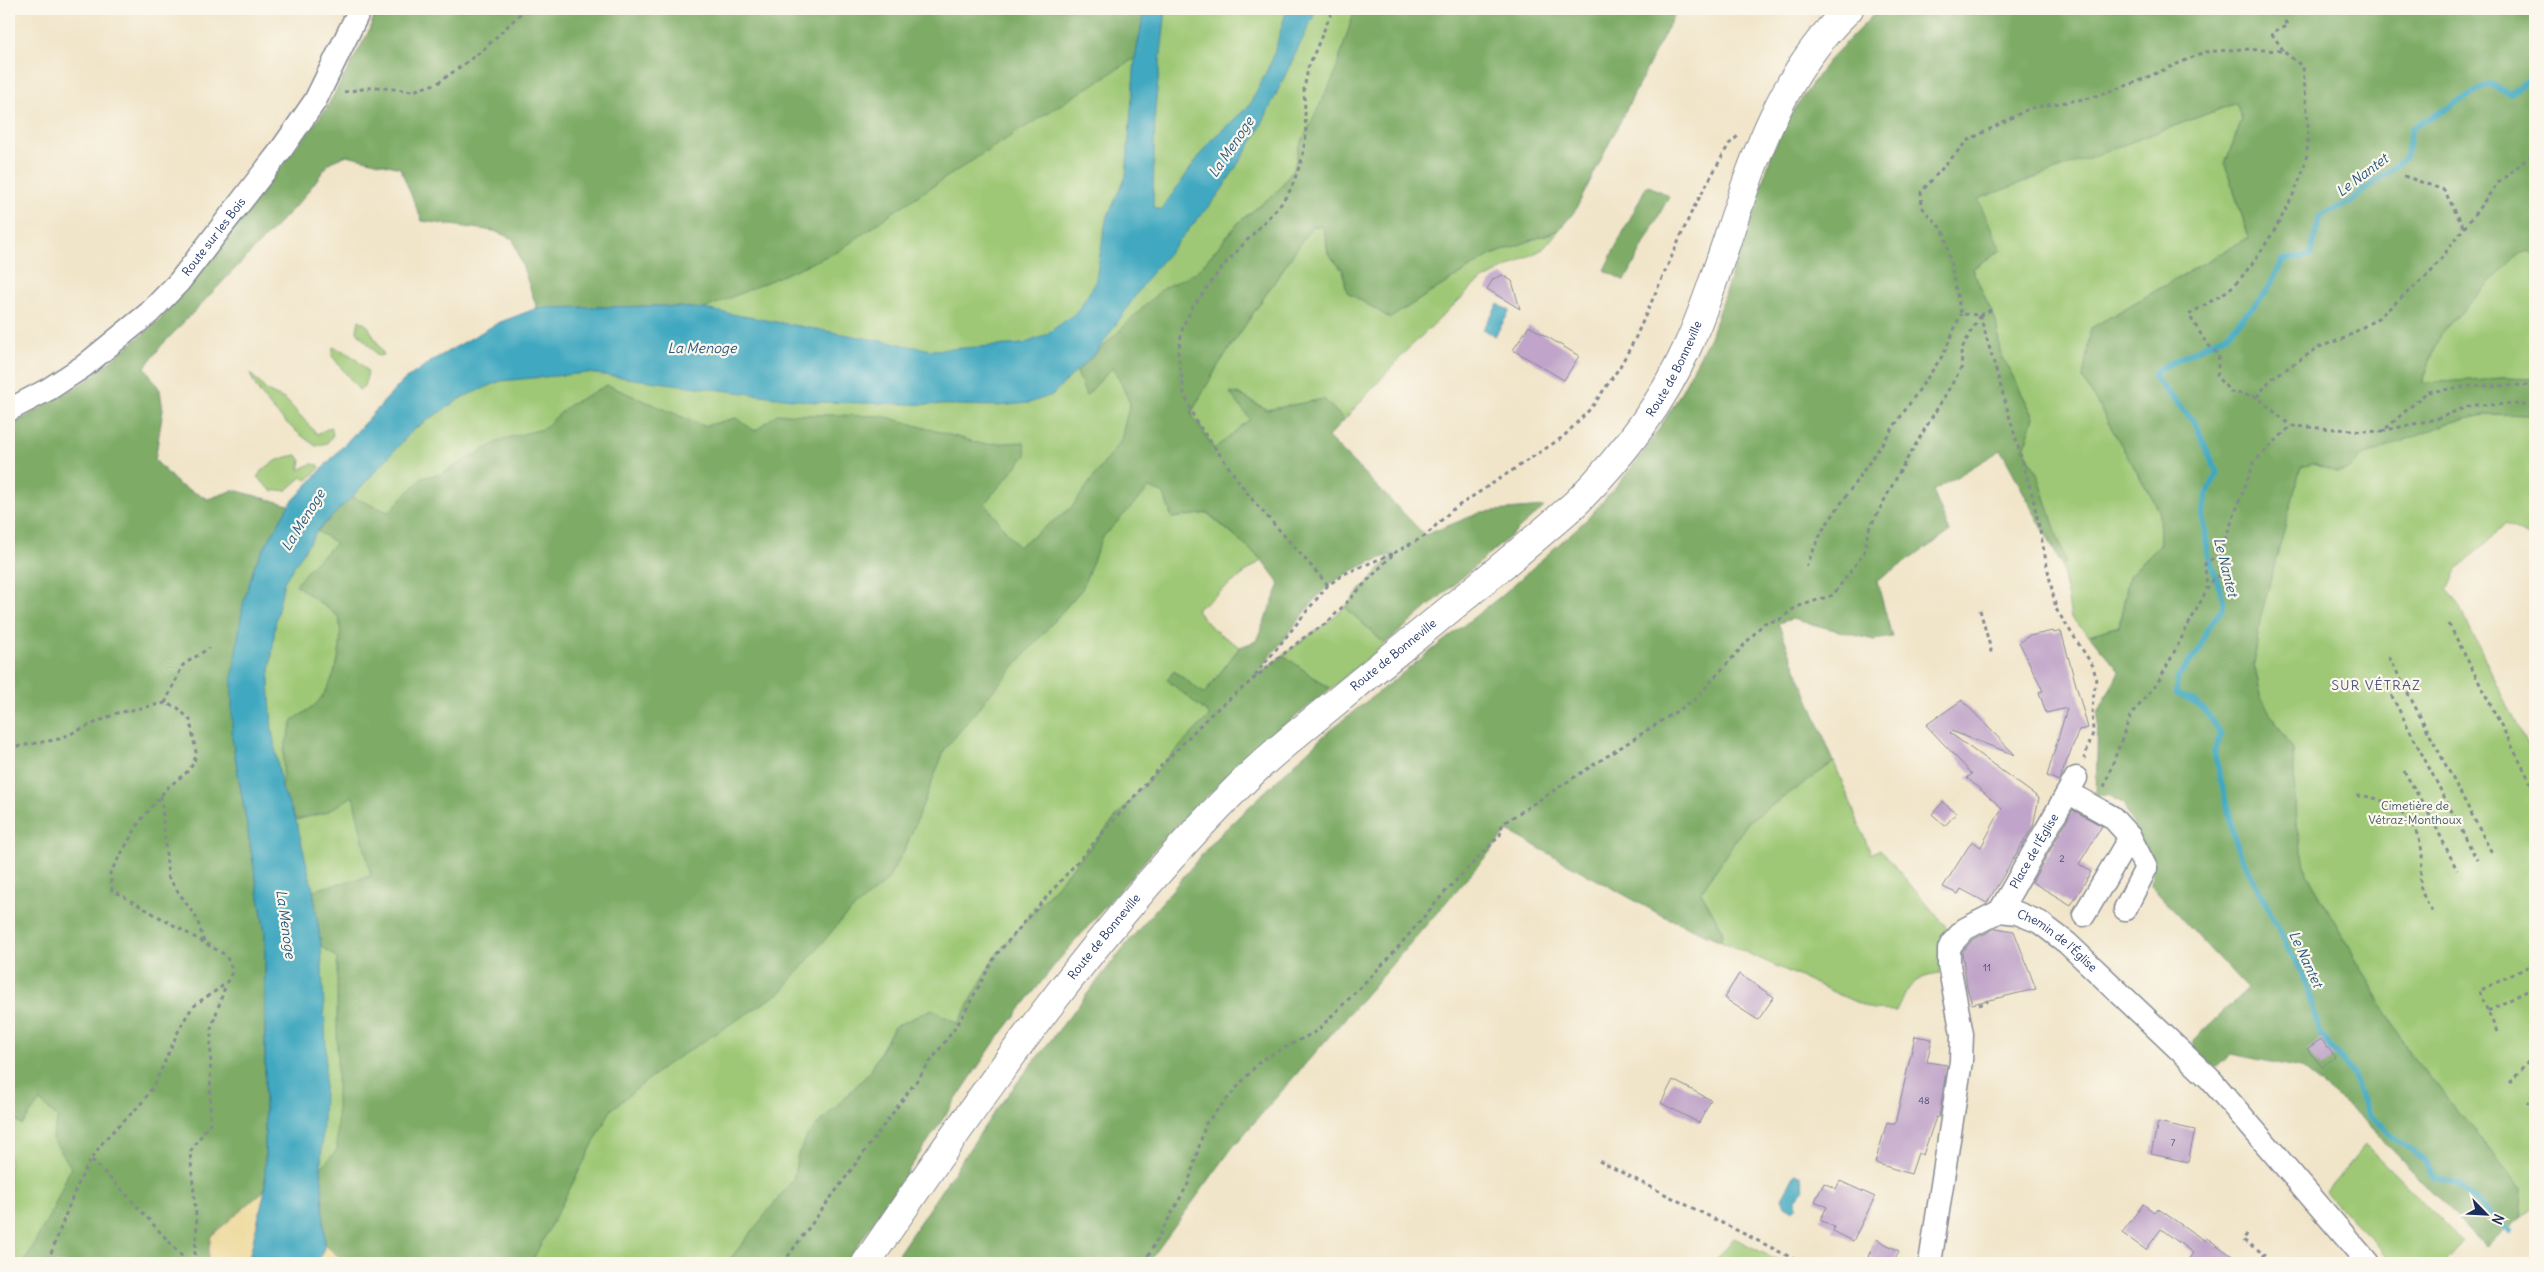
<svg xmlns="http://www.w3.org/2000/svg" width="2544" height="1272" viewBox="0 0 2544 1272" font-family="Delius,sans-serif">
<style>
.green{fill:#9ec874;stroke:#5c7c69}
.forest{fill:#7eac66;stroke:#4c6e62}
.sand{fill:#eeda9e;stroke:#84847e}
.water{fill:#3fa8c0;stroke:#2d6c8f}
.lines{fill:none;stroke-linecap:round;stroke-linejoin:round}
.stream{stroke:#3fa8c0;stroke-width:6}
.building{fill:#c0a4c9}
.minor-casing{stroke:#868a94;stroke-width:25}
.major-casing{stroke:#868a94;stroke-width:30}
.path{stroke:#868a94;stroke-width:3;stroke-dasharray:4 4;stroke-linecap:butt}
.minor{stroke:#fff;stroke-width:22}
.major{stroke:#fff;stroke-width:28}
.labels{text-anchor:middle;stroke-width:4.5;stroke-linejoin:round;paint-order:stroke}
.number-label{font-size:10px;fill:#444c79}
.street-label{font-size:12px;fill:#1b2f5e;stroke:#fbf7ec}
.park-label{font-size:12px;fill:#425d65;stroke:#fbf7ec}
.water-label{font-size:14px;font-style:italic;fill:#285980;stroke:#fbf7ec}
.neighbourhood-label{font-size:14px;letter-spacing:1px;fill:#555883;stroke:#fbf7ec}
</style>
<rect width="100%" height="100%" fill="#fbf7ec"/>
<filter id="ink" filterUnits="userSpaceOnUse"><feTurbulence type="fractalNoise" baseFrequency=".02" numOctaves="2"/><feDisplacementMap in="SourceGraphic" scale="10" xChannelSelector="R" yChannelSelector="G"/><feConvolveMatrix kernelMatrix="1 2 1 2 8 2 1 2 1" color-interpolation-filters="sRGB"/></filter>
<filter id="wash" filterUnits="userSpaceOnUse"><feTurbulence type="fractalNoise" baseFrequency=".0096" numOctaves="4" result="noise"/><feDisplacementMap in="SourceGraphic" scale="20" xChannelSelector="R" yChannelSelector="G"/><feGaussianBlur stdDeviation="1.12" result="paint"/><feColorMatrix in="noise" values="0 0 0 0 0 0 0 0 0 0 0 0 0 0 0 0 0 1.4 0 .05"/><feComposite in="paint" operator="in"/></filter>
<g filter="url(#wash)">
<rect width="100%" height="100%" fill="#f1e5c9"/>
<g class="green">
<polygon points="875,9 1529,9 1299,146 1295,166 1278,191 1240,221 1197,272 1130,403 1121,440 1164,494 1172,518 1207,513 1262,560 1196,610 1214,630 1240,647 1204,694 1174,671 1167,679 1210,715 1161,766 996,955 958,1024 894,1027 869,1073 807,1136 798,1155 793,1180 727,1263 529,1263 623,1075 756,1008 781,992 792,979 1018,547 985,504 393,1263 164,1263 222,737 246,557 289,505 403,381 433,360 498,323 555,303"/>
<polygon points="2236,103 2242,119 2225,164 2249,237 2091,328 2083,379 2159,510 2160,544 2129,576 2119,626 2089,635 2071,618 2062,565 2065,563 2038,476 2024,448 2034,417 2000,352 1996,321 1972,269 2001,250 1977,199"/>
<polygon points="1312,226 1322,226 1326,237 1328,253 1343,271 1347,292 1390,318 1489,256 1559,230 1543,249 1477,283 1408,349 1344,420 1324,399 1267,410 1239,394 1231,394 1250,419 1214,449 1191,413 1219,364"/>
<polygon points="2529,251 2535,255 2535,379 2502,378 2422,384 2440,334 2518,254"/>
<path d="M359,320l9,6 16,29 -6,1c-6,-10 -15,-15 -21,-25z"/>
<path d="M333,347c15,5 27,13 35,26l-4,13 -5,4 -27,-34z"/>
<path d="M250,373l17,18 19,9 31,34 14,-7 2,8 -6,8 -11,3c-23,-15 -58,-46 -66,-73z"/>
<polygon points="2489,414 2535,415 2535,539 2505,524 2455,572 2447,589 2460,608 2535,761 2535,1021 2529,1025 2535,1030 2535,1206 2520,1218 2522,1189 2410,1054 2307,873 2296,826 2293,749 2262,700 2254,664 2260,619 2300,466 2313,464 2336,472 2347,470 2361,457 2452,422"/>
<path d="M297,455l4,6 -2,9 12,-6 8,1 1,3 -14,13 -4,-4 -15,13 -15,1 -15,-14c11,-14 22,-19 40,-22z"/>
<polygon points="1345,607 1385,644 1330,689 1283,655 1328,622"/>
<path d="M1834,762l37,92 9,-5 68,80 -6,15 -3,30c-29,4 -30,14 -43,37l-23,-1 -152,-69 1,-12 -21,-37 47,-70z"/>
<polygon points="39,1100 58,1118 52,1138 71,1167 54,1207 24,1263 9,1263 9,1114 22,1125"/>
<polygon points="2366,1145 2463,1242 2444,1263 2395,1263 2325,1193"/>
<polygon points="1734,1238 1783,1263 1713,1263"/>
</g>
<g class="forest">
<polygon points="377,9 1145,9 1135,58 984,153 893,212 839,251 704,309 660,306 537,308 513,239 494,231 422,221 400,168 347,155 330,162 303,198 161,346 145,367 160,390 163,410 155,460 179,485 208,499 234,490 289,505 255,564 232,738 265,933 265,1190 211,1236 207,1263 24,1263 54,1207 71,1167 52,1138 58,1118 40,1101 22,1125 9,1114 9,427 86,381 160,320 326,109 368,33"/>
<path d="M1355,9h322l-102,202 -16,19 -70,26 -99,62 -43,-26 -4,-21 -15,-18 -2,-16 -4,-11h-10l-93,138 -28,49 23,36 36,-30 -20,-26 9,1 28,16 57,-11 20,21 -16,17 97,98 57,-23 62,-5 -159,137 -40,-37 48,-53c-29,10 -54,20 -75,42l-64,81 29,-22 47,34 -74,60 -84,81 -116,133 -62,80 -148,220h-119l66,-83 5,-25 9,-19 62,-63 25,-46 38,-18 26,15 38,-69 165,-189 49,-51 -43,-35 7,-9 30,23 36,-47 16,-6 24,-57 -18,-24 -54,-47 -36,5 -8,-24 -15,-6 -47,50 -20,51 -96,110 -41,50 -39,98 -19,34 -43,36 -63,75 -115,73 -55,45 -80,153h-185l-21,-18 -4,-77 16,-18v-192l-16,-12 -8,-56 58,-14 -18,-80 -26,16 -31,8 -14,-31 2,-39 9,-30c6,-5 14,-8 20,-13 23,-22 31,-60 26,-90l-43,-32 13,-17 27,-25 -19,-12 35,-34 36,15 35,-35 18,-3 62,-35 40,-10 26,-24 38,-20 97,41 32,-8 19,13 22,-17 106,2 99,28 42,-2 2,13 -41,48 33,44 53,-39 50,-68 9,-37 -17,-36 -27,29 -9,-24 86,-84 34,-16 43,-51 38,-30 17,-25 4,-19 35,-71z"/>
<polygon points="1879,9 2535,9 2535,255 2529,251 2518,254 2440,334 2422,383 2502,378 2535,379 2535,415 2489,414 2452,422 2361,457 2348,470 2336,472 2313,464 2301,467 2260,619 2254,664 2262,700 2293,749 2296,826 2307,873 2410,1054 2522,1189 2520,1218 2485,1247 2358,1114 2301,1068 2231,1054 2216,1068 2196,1051 2193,1040 2247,989 2151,886 2152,869 2123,803 2107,795 2096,796 2098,713 2119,671 2089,635 2119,626 2129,576 2160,544 2159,510 2083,379 2091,328 2249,237 2225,164 2242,119 2236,103 1978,199 2001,250 1972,269 1996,321 2000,352 2034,417 2024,448 2038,475 2066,563 2062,565 2001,450 1933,491 1950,532 1877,581 1892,637 1874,640 1792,619 1778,623 1834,762 1748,822 1701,892 1722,930 1721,941 1661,915 1508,831 1233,1147 1148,1263 892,1263 995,1111 1124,947 1215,839 1330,730 1501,596 1587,519 1621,481 1648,446 1674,405 1710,337 1773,151 1790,116 1828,61"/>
<polygon points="1647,185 1669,196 1625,281 1604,270"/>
</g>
<g class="sand">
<polygon points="265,1190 248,1263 207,1263 211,1236"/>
<polygon points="325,1245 346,1263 318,1263"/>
</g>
<g class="water">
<polygon points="1145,9 1166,9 1155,108 1153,207 1161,210 1210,141 1249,106 1272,60 1287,9 1317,9 1257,134 1219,194 1149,276 1099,349 1052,395 1029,403 998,406 815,402 587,373 501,381 463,397 414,429 352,497 317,531 284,582 276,619 269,680 272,730 282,789 296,820 313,890 321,946 326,1047 321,1168 325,1245 318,1263 248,1263 265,1190 265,933 232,738 232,681 243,604 255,564 289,505 403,381 433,360 498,323 537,308 660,306 704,309 932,350 1023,344 1044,336 1076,313 1095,284 1106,220 1126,176 1135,58"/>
<polygon points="1498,304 1510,311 1495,336 1483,329"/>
<polygon points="1795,1174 1801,1177 1804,1189 1796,1199 1797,1207 1792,1210 1785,1206 1782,1198"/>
</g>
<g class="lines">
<path class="stream" d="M2509,1231l-52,-47 -23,-7 -10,-16 -56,-46 -15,-41 -34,-41 -11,-47 -71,-138 -23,-96 7,-16c-4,-11 -15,-25 -24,-33 -7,-5 -15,-4 -21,-10l1,-15 23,-29 6,-18 17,-24v-8l-15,-45 -5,-40 4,-19 10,-22 -22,-50 -41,-46 3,-7 69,-35 40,-42 17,-33 28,-5 9,-39 30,-14 55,-44 7,-30 78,-44 20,10 25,-20"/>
</g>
<g id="blocks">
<g class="building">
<polygon points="1502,275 1512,281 1520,309 1487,289 1493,279"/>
<polygon points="1529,326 1579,356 1564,380 1513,350"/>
<polygon points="2053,631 2054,633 2061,631 2088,728 2079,730 2059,781 2047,776 2067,708 2046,713 2039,692 2043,691 2019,642 2029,636"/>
<polygon points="1962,700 2015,755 1951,731 1950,733 2039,798 2033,826 1987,903 1961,889 1958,894 1943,887 1972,841 1981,847 2002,808 1967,778 1972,774 1926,725"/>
<polygon points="1943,802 1956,813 1945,826 1932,814"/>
<polygon points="2073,810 2102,826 2079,864 2091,872 2071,905 2032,882"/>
<polygon points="1996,928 2014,931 2036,989 1972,1004 1967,988 1962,952 1973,940"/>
<polygon points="1739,974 1774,997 1758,1020 1724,998"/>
<polygon points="1915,1036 1932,1039 1927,1062 1947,1065 1939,1117 1936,1117 1923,1155 1918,1153 1911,1174 1875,1163 1887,1122 1895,1124"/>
<polygon points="2321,1039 2335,1057 2322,1067 2307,1049"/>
<polygon points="1673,1080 1711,1100 1699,1123 1661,1103"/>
<polygon points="2158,1122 2195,1130 2188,1162 2151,1154"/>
<polygon points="1840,1181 1875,1197 1853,1241 1833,1231 1834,1227 1820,1220 1827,1207 1815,1201 1824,1183 1836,1189"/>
<polygon points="2143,1204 2154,1212 2157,1208 2205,1241 2207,1238 2242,1263 2186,1263 2193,1253 2161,1229 2146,1250 2122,1233"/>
<polygon points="1876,1239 1899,1251 1893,1263 1879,1263 1868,1257"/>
</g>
</g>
</g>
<g filter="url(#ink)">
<use href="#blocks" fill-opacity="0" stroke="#868a94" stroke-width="1"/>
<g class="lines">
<g class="minor-casing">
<g id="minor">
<path id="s1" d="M9,410l40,-21 35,-23 65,-53 30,-31 102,-132 34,-49 45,-92"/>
<polyline points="2069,793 2112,817 2130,837 2084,915"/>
<polyline points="2125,909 2146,868 2130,837"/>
<path id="s2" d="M2000,911l76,-133"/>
<path id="s3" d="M1930,1263l31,-202 1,-27 -13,-69v-16l3,-6 13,-14 35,-18 17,2 22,9 28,21 144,137 157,183"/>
</g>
</g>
<g class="major-casing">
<g id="major">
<path id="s4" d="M866,1263c116,-169 233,-339 380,-484 33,-33 72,-62 108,-92 75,-61 151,-121 223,-185 44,-45 83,-94 109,-152 53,-116 66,-249 163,-341"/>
</g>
</g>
<g class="path">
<polyline points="2283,50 2272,34 2274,31 2288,26 2284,20"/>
<polyline points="344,92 375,87 413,91 438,83 483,50 525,9"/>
<polyline points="2404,176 2444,190 2464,228"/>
<path d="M1991,310l-11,5 -19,-1 -17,-82 -22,-25 -1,-15 46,-51 63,-33 60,-10 44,-15 70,-31 38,-3 41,2 20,16c2,29 7,56 4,85 -3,34 -46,105 -70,130 -12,13 -33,22 -48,33l18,29 12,11 -2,22 14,15 26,5 34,29"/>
<polyline points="1980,315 2033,498 2056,609 2093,666 2096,678 2092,708 2093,733 2084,759"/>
<polyline points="2257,397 2271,379 2319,347 2345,338 2378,318 2430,273 2498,183 2535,152"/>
<polyline points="2382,431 2436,419 2471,405 2535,404"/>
<polyline points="1394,553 1425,536 1452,510 1563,437 1592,407 1619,368 1634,341 1692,211 1729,144 1738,136"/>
<polyline points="1806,567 1822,531 1943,355 1961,314"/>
<polyline points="1328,585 1250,497 1195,420 1184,393 1178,352 1183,326 1192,308 1223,266 1281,204 1291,189 1302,159 1306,135 1304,89 1308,68 1333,9"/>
<polyline points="2207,590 2205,564 2220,553"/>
<polyline points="1980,610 1991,650 1990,656"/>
<polyline points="2449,624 2535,791"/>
<polyline points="2389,657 2492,853"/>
<polyline points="2384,681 2477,860"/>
<polyline points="165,703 183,665 209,648"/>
<path d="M9,748l50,-9 58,-26 48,-10 13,5 12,12 6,32 -2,11 -8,10 -19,15 -27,33 -30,52 2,17 112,64c25,31 -20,37 -34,57 -17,25 -25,56 -41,82 -14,21 -37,35 -51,56 -24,33 -35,77 -51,114"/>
<polyline points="2404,771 2433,821 2457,870"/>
<polyline points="2104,787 2130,717 2160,679 2212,580 2220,575 2220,553 2254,462 2291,426 2382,432 2427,392 2472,386 2535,385"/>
<polyline points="161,796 168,877 197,919 204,942"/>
<path d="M2357,796c33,-1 63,26 65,58 1,11 -4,25 -1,35 2,8 9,17 12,24"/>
<polyline points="1979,1005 1987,1002 1987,1001"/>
<polyline points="2488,1011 2535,987"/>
<polyline points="2497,1032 2479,991 2528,967 2535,982"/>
<polyline points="2510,1083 2535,1054"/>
<polyline points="2527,1104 2535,1091"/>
<polyline points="2534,1140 2535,1138"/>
<polyline points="92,1160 125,1193 188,1263"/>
<polyline points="1599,1161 1802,1263"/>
<polyline points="2247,1234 2243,1240 2264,1254 2258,1263"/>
<polyline points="194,1263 197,1225 190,1152 210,1123 211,1029 226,984"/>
<polyline points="783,1263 958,1024 996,955 1161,766 1210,715 1302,639 1328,622 1394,553 1346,573 1328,585 1252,679"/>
<polyline points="1144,1263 1188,1184 1206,1123 1261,1060 1317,1031 1388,959 1445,892 1500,835 1502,824 1694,700 1764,623 1779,620 1796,607 1833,595 1864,553 1868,531 1901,469 1962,367 1961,350 1980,315"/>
</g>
<use href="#minor" class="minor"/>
<use href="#major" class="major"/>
</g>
</g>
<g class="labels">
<g class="number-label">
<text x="2062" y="862">2</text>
<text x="1987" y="971">11</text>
<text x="1924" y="1104">48</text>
<text x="2173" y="1146">7</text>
</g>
<g class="street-label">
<text dy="4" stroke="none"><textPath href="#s1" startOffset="271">Route sur les Bois</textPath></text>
<text dy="4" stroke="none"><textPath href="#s4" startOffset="1214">Route de Bonneville</textPath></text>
<text dy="4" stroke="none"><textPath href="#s4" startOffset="809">Route de Bonneville</textPath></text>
<text dy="4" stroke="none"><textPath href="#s2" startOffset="69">Place de l'Église</textPath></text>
<text dy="4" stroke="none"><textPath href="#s4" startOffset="404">Route de Bonneville</textPath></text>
<text dy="4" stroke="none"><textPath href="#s3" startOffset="449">Chemin de l'Église</textPath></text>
</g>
<g class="park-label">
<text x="2415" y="810">Cimetière de<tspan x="2415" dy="14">Vétraz-Monthoux</tspan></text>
</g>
<g class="water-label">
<text transform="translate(1231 147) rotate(-56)" y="5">La Menoge</text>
<text transform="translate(2362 175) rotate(-37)" y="5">Le Nantet</text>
<text x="702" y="353">La Menoge</text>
<text transform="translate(303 520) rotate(-58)" y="5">La Menoge</text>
<text transform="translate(2226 567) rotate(76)" y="5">Le Nantet</text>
<text transform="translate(286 924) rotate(82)" y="5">La Menoge</text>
<text transform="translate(2306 959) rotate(65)" y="5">Le Nantet</text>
</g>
<g class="neighbourhood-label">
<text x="2376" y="690">SUR VÉTRAZ</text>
</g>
</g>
<rect width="2544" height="1272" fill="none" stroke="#fbf7ec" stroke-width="30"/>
<g transform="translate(2486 1214) rotate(114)" stroke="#fbf7ec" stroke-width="4" paint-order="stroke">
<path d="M0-4L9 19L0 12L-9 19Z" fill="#1b2f5e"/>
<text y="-8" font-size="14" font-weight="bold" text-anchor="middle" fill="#1b2f5e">N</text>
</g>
</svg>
